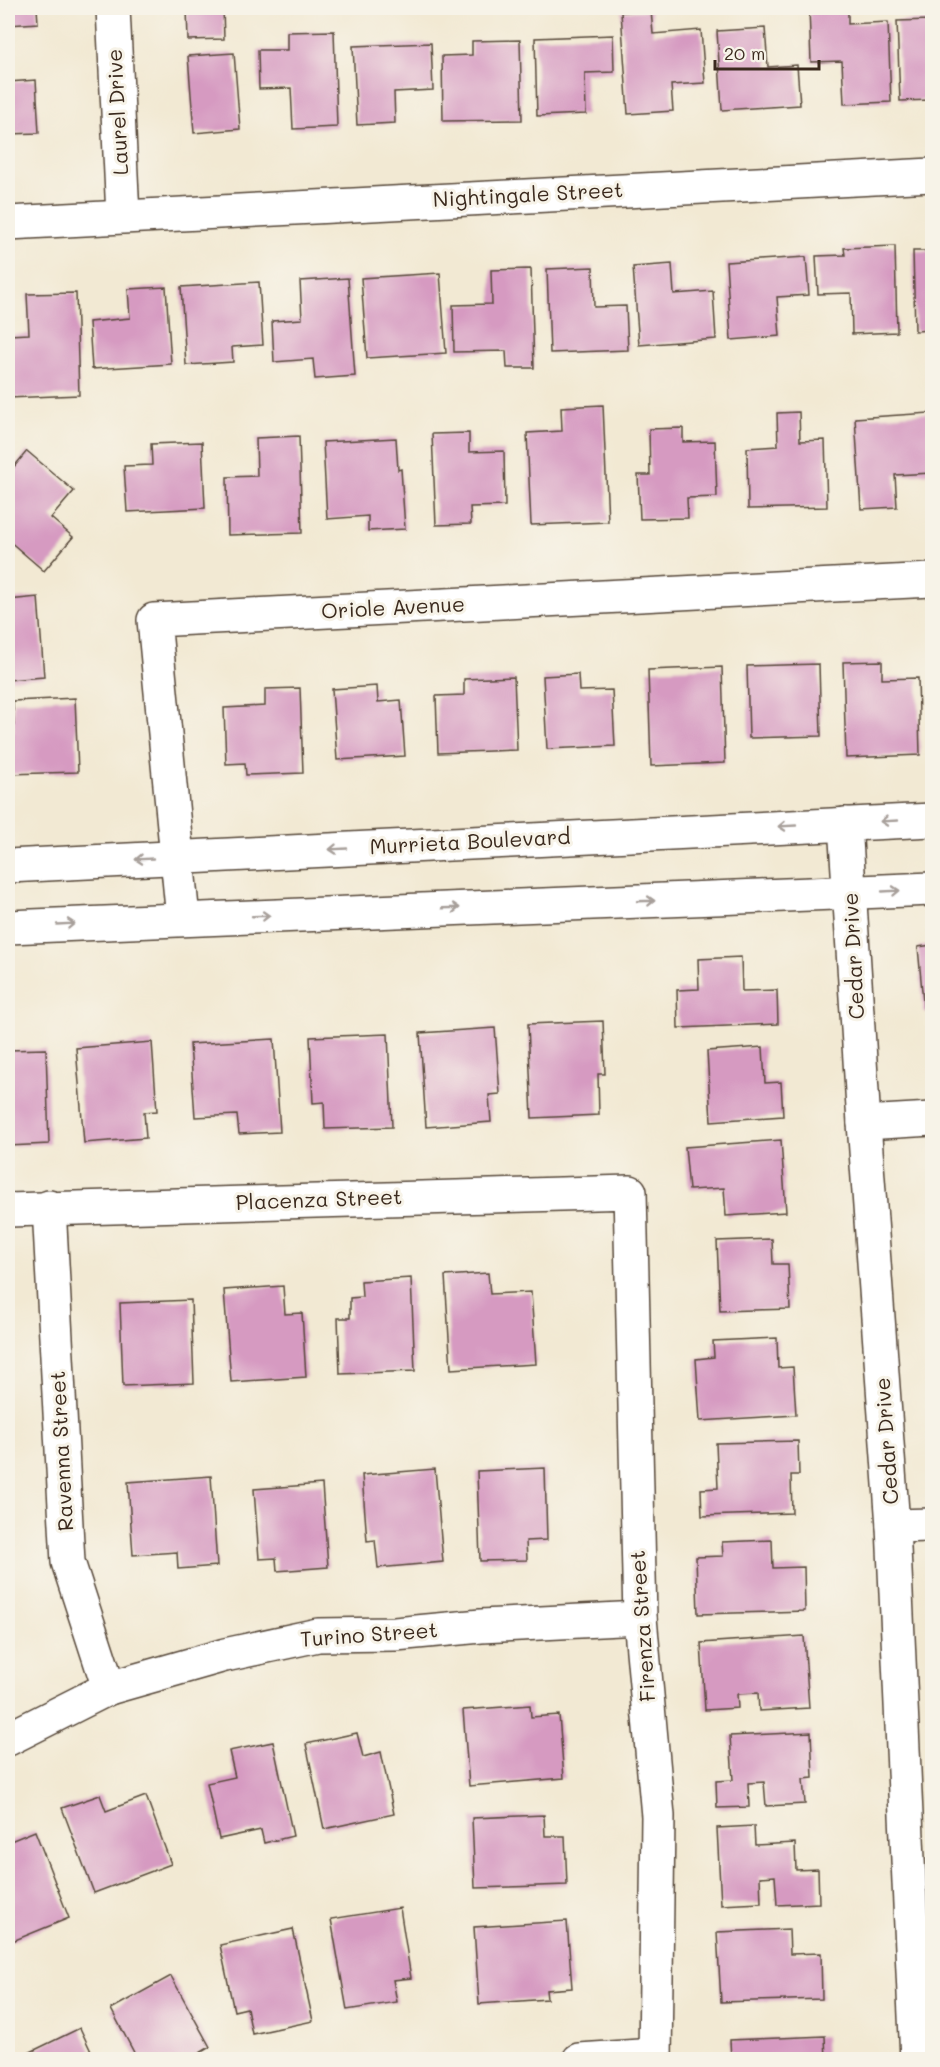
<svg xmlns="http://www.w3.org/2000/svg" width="940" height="2067" viewBox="0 0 940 2067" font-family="Mali,sans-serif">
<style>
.building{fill:#d69ac1}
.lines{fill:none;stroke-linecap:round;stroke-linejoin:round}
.minor-casing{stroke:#564739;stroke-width:36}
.secondary-casing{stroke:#564739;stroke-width:36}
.minor{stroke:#fff;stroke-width:33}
.secondary{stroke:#fff;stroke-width:33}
.oneway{stroke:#a79f9a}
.labels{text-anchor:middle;stroke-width:6;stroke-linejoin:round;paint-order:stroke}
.street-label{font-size:21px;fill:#3b2a1e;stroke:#f7f3e8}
</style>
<rect width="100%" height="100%" fill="#f7f3e8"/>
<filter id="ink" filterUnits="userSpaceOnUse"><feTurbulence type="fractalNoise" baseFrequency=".0167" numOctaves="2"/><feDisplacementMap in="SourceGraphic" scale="12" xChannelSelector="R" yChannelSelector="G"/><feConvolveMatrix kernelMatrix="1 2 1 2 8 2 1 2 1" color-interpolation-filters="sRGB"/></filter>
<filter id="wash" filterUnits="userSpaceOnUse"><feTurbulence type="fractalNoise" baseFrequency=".008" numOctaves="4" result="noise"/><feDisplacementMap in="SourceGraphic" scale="24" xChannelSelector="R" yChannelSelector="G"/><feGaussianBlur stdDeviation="1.35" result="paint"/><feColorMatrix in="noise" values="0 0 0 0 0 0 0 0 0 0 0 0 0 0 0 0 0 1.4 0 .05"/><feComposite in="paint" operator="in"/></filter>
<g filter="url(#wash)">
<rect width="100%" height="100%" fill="#f2e9d3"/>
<g id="blocks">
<g class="building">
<polygon points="8,8 37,8 38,23 8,25"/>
<polygon points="187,8 223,8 224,39 188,40"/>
<polygon points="809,8 848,8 848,24 888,22 891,102 844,104 842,61 811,62"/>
<polygon points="651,10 653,34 701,30 705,83 671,85 673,111 628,114 621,12"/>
<polygon points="932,20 932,100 900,101 897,21"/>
<polygon points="765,28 768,67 797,65 800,105 722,110 717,31"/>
<polygon points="334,31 337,127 293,129 291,88 259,89 258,50 287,50 287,32"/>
<polygon points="613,35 614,72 585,73 586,114 537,116 535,38"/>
<polygon points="520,40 522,120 443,121 442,56 472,55 472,41"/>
<polygon points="431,43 433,90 394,92 395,123 357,125 353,46"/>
<polygon points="234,53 240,129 194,133 188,56"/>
<polygon points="36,80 39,133 8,134 8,82"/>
<polygon points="895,246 897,332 852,334 851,293 818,294 816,256 845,255 844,248"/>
<polygon points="913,251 932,251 932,330 915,331"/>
<polygon points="806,257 809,295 777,297 780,336 731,340 726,262"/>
<polygon points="672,264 674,294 713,291 716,339 639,345 633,267"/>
<polygon points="593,267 594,307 626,306 628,350 550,353 547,269"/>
<polygon points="531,269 534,368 507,368 506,351 454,352 453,305 492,304 491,270"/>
<polygon points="440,273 446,353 367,358 361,278"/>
<polygon points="348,278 355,376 315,379 313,359 274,362 272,321 302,319 300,281"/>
<polygon points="259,282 263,345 232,347 233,362 186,365 181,287"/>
<polygon points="166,287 171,364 92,369 89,322 130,318 128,289"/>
<polygon points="76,293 79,395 8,398 8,335 29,334 27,294"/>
<polygon points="603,405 608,522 531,525 527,433 562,431 561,407"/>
<polygon points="799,412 800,441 825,440 827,507 748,509 747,448 778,446 777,413"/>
<polygon points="930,413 932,473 895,475 897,507 861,509 855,418"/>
<polygon points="683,428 683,442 715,441 717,497 687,498 688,518 640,519 638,475 650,475 649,429"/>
<polygon points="469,433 469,452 504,451 505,506 470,507 471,524 436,525 432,434"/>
<polygon points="299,436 302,533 228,535 227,477 257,476 256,438"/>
<polygon points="396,438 398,470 401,469 405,529 368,531 368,516 327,519 323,442"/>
<polygon points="202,442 205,508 127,512 124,466 152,465 151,444"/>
<polygon points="27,451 74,491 51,518 73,537 44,571 8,540 8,474"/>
<polygon points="38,597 44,677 8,680 8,600"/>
<polygon points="882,661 882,679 918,678 920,755 846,758 843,662"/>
<polygon points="819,664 821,736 749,738 747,666"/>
<polygon points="722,667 725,763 651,766 648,670"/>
<polygon points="578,674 579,691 612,690 615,746 547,749 543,676"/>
<polygon points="514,677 517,750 438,753 436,696 464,695 464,679"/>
<polygon points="377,686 378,702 401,700 405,756 337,760 332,689"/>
<polygon points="300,688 303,773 246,775 245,763 226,764 224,708 265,706 265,689"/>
<polygon points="75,698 78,772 8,774 8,732 14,731 13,701"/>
<polygon points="932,945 932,1013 924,1013 918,947"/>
<polygon points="741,957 742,991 777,990 778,1024 678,1028 677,990 699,989 698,959"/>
<polygon points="603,1021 605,1074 598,1074 599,1115 532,1118 528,1024"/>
<polygon points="495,1028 500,1094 489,1095 491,1122 426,1127 420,1033"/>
<polygon points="388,1034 392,1127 325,1129 324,1102 313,1103 310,1037"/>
<polygon points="274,1039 280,1132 239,1134 237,1115 195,1117 190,1044"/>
<polygon points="152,1042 157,1111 144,1112 146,1138 84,1143 76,1048"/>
<polygon points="763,1047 765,1083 781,1082 783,1116 711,1121 707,1051"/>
<polygon points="46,1049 49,1144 8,1146 8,1050"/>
<polygon points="781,1140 786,1212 726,1216 724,1188 689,1190 685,1147"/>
<polygon points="772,1239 773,1264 788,1264 790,1309 720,1311 717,1241"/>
<polygon points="488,1273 490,1294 531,1292 536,1364 451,1369 445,1276"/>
<polygon points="411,1278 415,1371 340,1374 338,1318 350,1318 350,1298 362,1297 361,1281"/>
<polygon points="283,1286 285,1314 302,1313 306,1377 231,1382 224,1290"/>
<polygon points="191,1300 194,1383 123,1386 120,1303"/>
<polygon points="777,1338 778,1368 793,1367 796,1415 700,1421 696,1359 714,1357 713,1341"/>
<polygon points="798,1441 799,1475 791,1475 792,1513 702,1516 701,1489 718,1488 716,1443"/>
<polygon points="545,1468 547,1540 526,1541 527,1560 480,1561 477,1471"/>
<polygon points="435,1469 443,1562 378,1568 375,1540 367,1541 362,1475"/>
<polygon points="211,1476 217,1566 178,1569 177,1552 133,1555 128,1482"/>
<polygon points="322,1484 328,1567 277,1571 276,1558 259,1559 254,1489"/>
<polygon points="772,1540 773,1568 804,1567 805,1611 698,1614 696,1557 723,1556 722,1542"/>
<polygon points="804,1636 809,1708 759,1711 758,1693 737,1694 738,1708 705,1710 701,1643"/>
<polygon points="530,1705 531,1717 559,1715 564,1778 469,1786 463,1710"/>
<polygon points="811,1732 813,1778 803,1779 805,1804 766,1806 764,1782 748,1783 749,1807 717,1808 716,1781 733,1780 730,1736"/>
<polygon points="357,1733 363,1757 381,1752 394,1814 324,1829 306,1744"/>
<polygon points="273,1742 293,1836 264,1843 261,1830 219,1839 207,1783 235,1777 229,1751"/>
<polygon points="100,1795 106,1811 146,1796 171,1864 94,1893 62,1808"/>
<polygon points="544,1815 545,1836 565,1836 567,1885 475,1888 472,1818"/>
<polygon points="754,1826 755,1845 795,1843 796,1870 818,1869 819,1903 777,1905 775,1876 760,1877 761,1903 721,1905 717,1828"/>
<polygon points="35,1831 69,1918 8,1943 8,1842"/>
<polygon points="400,1908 411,1978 393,1980 397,2002 347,2010 331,1919"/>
<polygon points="567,1921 572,1988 546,1990 547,1999 479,2004 474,1927"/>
<polygon points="293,1929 313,2021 252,2034 247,2008 234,2011 220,1945"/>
<polygon points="789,1929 790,1954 821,1953 822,1999 721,2002 717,1932"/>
<polygon points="171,1976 210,2047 188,2060 138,2060 111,2009"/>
<polygon points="80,2028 95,2060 14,2060"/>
<polygon points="825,2036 826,2060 731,2060 730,2040"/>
</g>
</g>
</g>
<g filter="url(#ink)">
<use href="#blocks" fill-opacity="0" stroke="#564739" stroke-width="1.5"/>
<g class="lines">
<g class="minor-casing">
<g id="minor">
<polyline points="113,8 123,216"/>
<polyline points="8,223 932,175"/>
<polyline points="845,824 864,1123 893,1526 917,2060"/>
<polyline points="183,919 154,620 932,580"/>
<polyline points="864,1123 932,1119"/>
<polyline points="49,1207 68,1562 109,1688"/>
<polyline points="8,1210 630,1192 640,1618 658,1816 655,2060"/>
<polyline points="893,1526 932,1525"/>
<polyline points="8,1739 109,1688 225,1655 318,1635 395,1634 481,1626 640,1618"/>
<polyline points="579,2060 655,2055"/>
</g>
</g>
<g class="secondary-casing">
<g id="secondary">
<polyline points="8,866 932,820"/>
<polyline points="8,927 932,889"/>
</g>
</g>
<use href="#minor" class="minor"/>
<use href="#secondary" class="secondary"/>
</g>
<defs><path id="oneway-shaft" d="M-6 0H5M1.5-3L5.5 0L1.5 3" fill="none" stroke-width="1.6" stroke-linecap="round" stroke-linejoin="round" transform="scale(1.5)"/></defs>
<g class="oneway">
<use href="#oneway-shaft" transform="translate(889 821) rotate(177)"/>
<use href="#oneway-shaft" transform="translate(787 826) rotate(177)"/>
<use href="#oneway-shaft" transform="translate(338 849) rotate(177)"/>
<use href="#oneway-shaft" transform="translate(144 859) rotate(177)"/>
<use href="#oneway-shaft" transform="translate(891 891) rotate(-3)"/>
<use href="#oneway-shaft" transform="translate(646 901) rotate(-2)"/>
<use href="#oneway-shaft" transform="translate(451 908) rotate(-2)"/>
<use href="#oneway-shaft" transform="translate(261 916) rotate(-2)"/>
<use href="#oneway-shaft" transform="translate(66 924) rotate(-3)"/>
</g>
</g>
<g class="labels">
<g class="street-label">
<text transform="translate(118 112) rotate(-93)" y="7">Laurel Drive</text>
<text transform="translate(528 195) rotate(-3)" y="7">Nightingale Street</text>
<text transform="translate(393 608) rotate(-3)" y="7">Oriole Avenue</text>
<text transform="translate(470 842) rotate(-3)" y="7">Murrieta Boulevard</text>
<text transform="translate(854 956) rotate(-93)" y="7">Cedar Drive</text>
<text transform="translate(319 1200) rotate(-2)" y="7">Placenza Street</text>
<text transform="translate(887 1441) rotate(-94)" y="7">Cedar Drive</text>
<text transform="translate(62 1451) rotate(-93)" y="7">Ravenna Street</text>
<text transform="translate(643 1626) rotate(-94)" y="7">Firenza Street</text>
<text transform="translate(369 1635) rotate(-4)" y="7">Turino Street</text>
</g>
</g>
<rect width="940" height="2067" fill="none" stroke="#f7f3e8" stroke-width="30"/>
<path d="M715 60v9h104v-9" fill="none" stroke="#3b2a1e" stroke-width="3"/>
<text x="724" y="60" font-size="18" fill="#3b2a1e" stroke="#f7f3e8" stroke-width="4.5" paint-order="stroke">20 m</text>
</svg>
